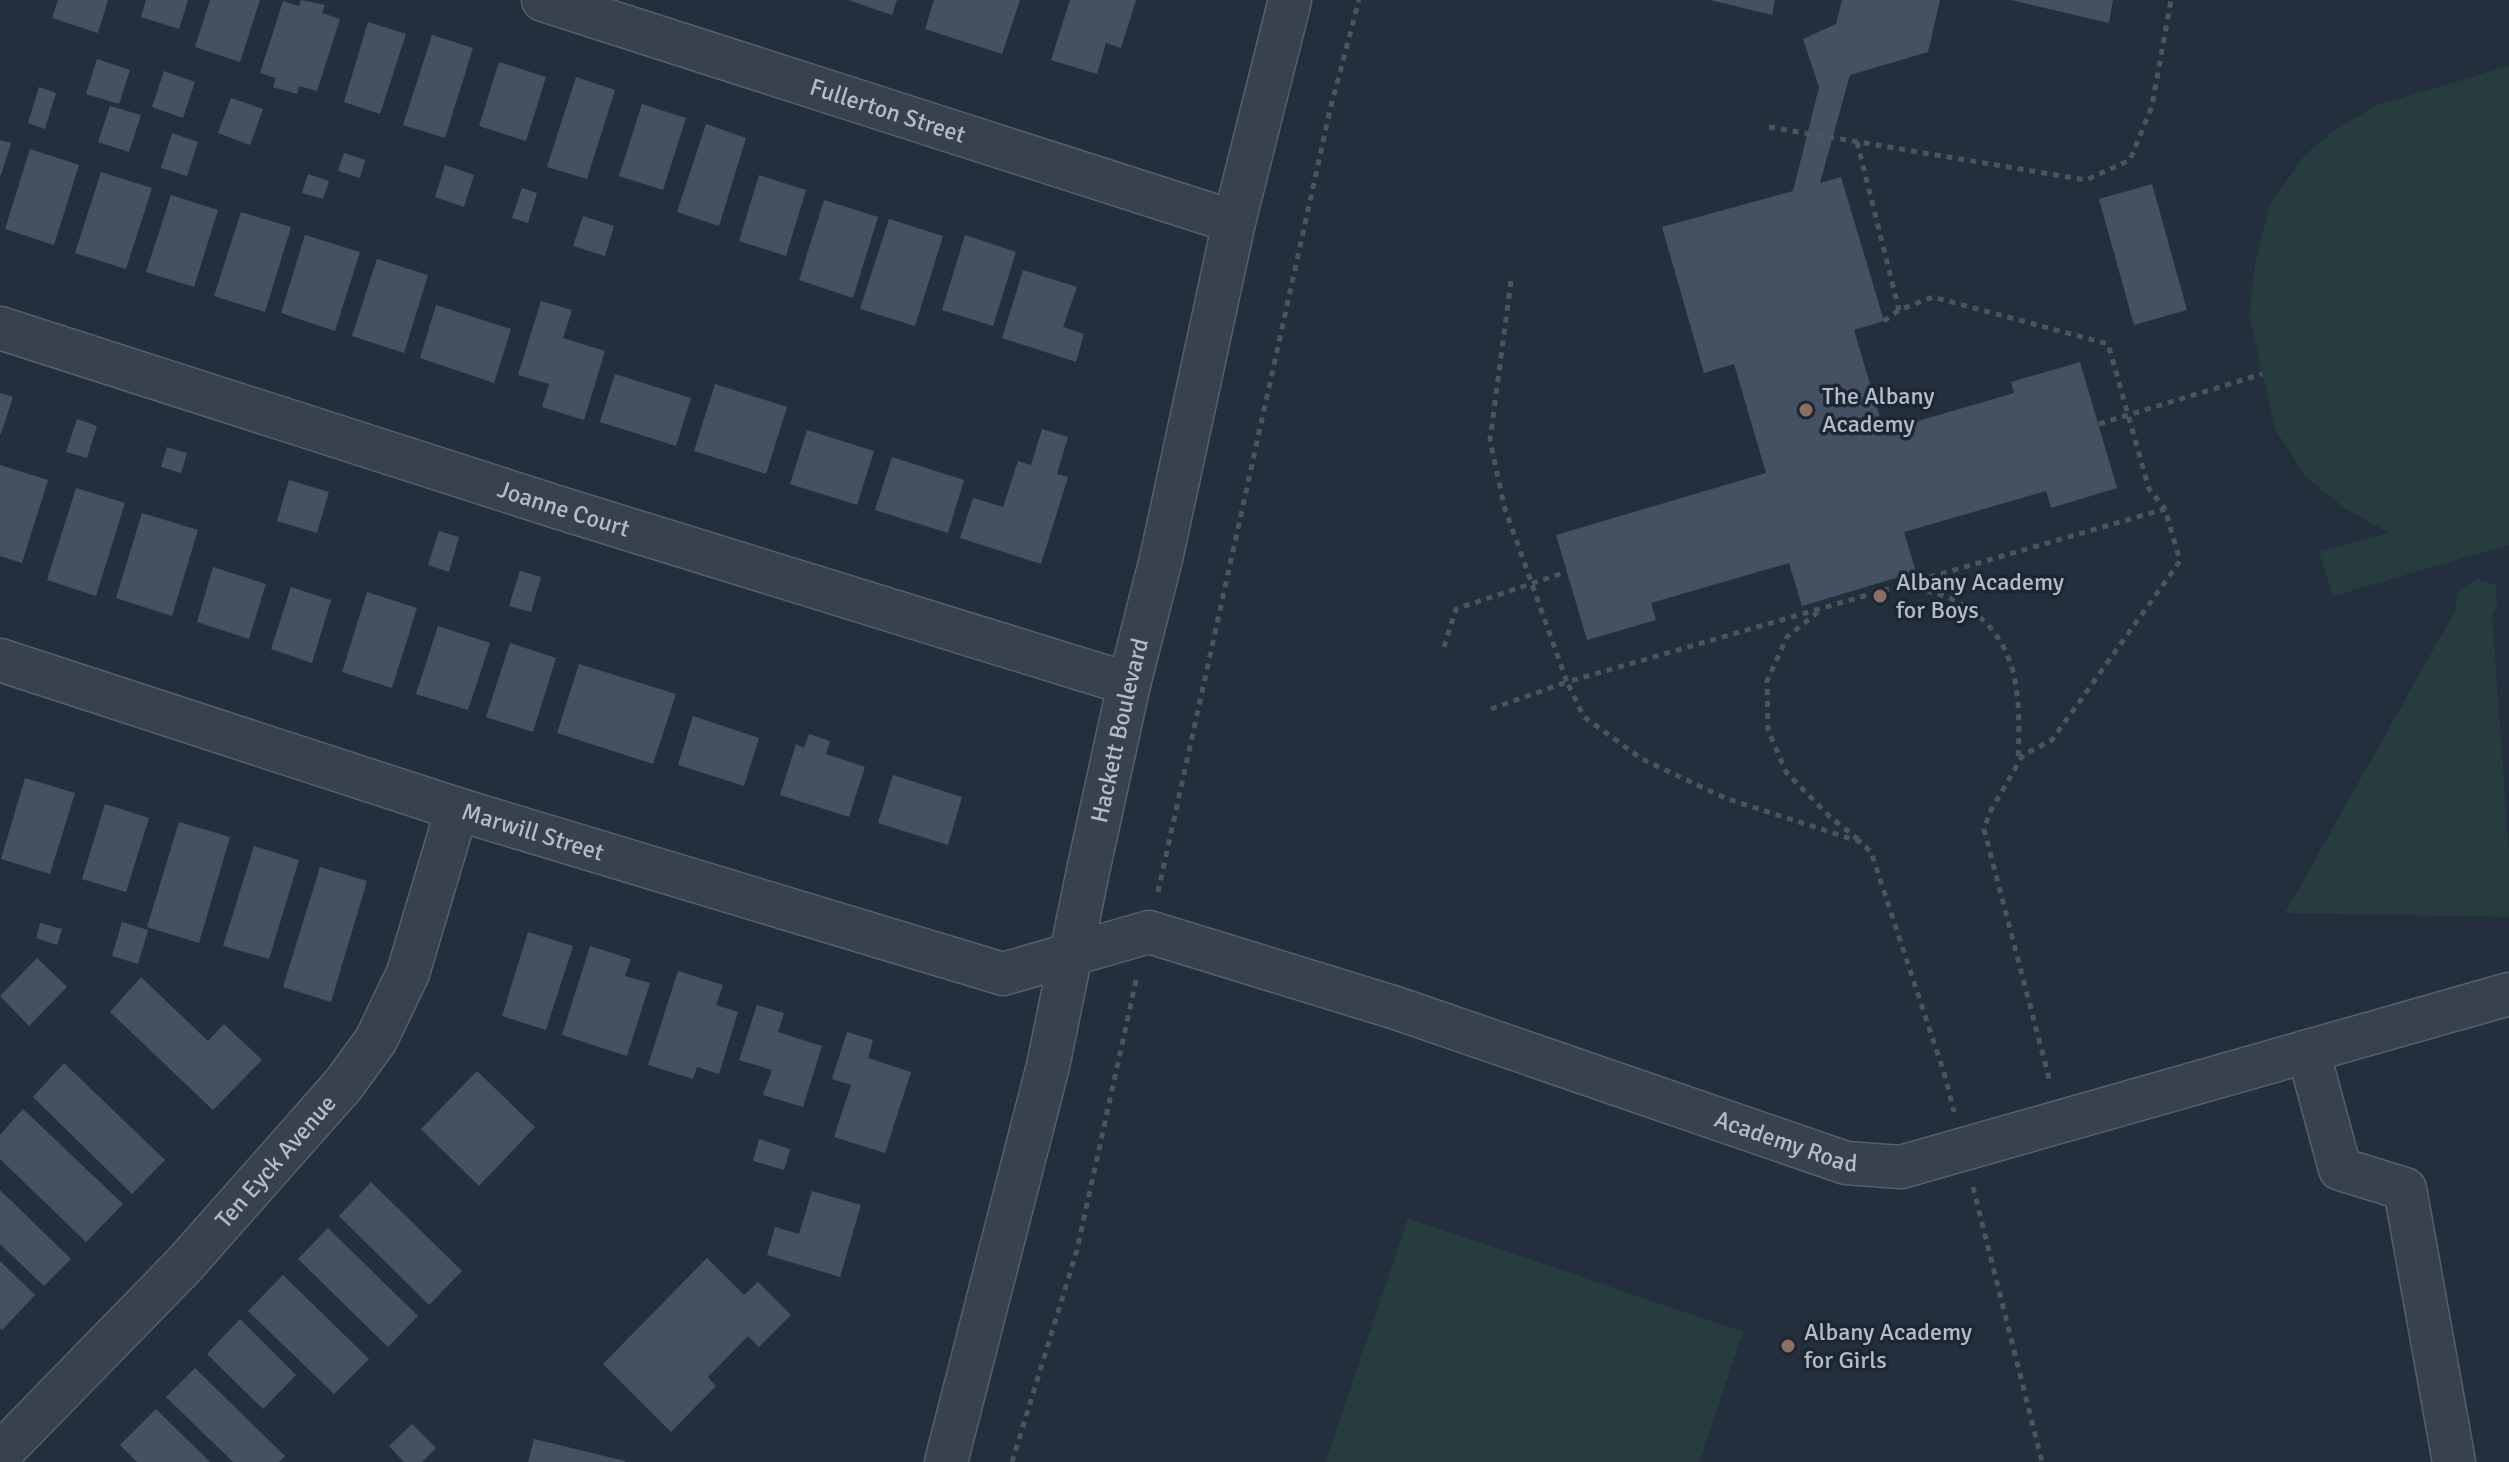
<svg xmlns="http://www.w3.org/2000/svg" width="2509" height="1462" viewBox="0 0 2509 1462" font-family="Signika,sans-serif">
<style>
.green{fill:#263c3f}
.building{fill:#455162}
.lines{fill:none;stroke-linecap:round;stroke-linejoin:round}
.minor-casing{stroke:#565f6c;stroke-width:45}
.path{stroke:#44595c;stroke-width:5;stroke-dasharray:6 6;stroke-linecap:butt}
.minor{stroke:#38414e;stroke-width:42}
.education-dot{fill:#8d6e63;stroke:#1d2633;stroke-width:3}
.labels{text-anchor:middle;stroke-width:7;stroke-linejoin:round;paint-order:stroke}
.street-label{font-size:24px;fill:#b4bcc9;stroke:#1d2633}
.poi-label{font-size:24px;fill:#b4bcc9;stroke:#1d2633;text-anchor:start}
</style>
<rect width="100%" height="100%" fill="#242f3e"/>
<g class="green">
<polygon points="2509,66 2509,545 2333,596 2319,552 2389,533 2343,507 2307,478 2275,429 2249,315 2255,264 2270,205 2304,156 2335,130 2377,105"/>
<polygon points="2477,579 2496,585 2497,606 2492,615 2509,852 2509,917 2285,913 2455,611 2458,592"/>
<polygon points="1408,1218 1743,1332 1699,1462 1326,1462"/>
</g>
<g class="building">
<polygon points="58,0 108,0 98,33 52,18"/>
<polygon points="146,0 188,0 179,29 141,17"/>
<polygon points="210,0 260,0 240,62 195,47"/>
<polygon points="301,0 325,5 322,13 340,19 317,91 299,86 297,94 273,87 276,78 260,73 283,1 299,6"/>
<polygon points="848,0 897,0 892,15"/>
<polygon points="934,0 1020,0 1002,54 925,29"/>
<polygon points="1070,0 1136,0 1121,48 1106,43 1097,74 1051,60"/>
<polygon points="1710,0 1775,0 1772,15"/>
<polygon points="1842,0 1940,0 1928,52 1850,75 1820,183 1841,177 1884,321 1854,330 1884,431 2014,393 2011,382 2080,362 2117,488 2051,508 2046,491 1904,532 1916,572 1802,606 1789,563 1651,603 1656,620 1587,640 1556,535 1766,473 1734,364 1704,373 1662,227 1793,191 1819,87 1803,39 1836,24"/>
<polygon points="2011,0 2113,0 2109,23"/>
<polygon points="368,22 406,34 380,114 344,102"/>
<polygon points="432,35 473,48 445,138 403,125"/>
<polygon points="97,59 130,70 119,104 86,94"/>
<polygon points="499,62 546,77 526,141 479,126"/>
<polygon points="164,71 195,82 183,118 152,107"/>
<polygon points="576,77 615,90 587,179 547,167"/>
<polygon points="39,87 56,93 45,129 28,123"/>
<polygon points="231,98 263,109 250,145 218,133"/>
<polygon points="642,104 686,118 663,190 619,176"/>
<polygon points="110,106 141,115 129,152 98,142"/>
<polygon points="706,124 746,138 719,226 677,212"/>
<polygon points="172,133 198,142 187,176 161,168"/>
<polygon points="0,140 11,143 1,175 0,175"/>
<polygon points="30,149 79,165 54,245 5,229"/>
<polygon points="344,153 365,160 360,178 338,171"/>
<polygon points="445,165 474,175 464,207 435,197"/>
<polygon points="101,172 152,188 126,269 75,253"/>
<polygon points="308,174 329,181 323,199 302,193"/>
<polygon points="759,175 806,190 786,256 739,241"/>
<polygon points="2152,184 2187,310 2134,325 2099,199"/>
<polygon points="522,188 537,193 528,223 512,218"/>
<polygon points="171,195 218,210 194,287 146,272"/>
<polygon points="824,200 878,217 853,298 799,280"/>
<polygon points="241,212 291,227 265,312 214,296"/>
<polygon points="583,216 614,226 605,256 573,246"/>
<polygon points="889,219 943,236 915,326 860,309"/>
<polygon points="305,235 360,252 335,331 281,313"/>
<polygon points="965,235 1016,252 993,326 942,310"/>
<polygon points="377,259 428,275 404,353 352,336"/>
<polygon points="1023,270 1077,287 1063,327 1084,334 1076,362 1002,338"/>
<polygon points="541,301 572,310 563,338 605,351 584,420 542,407 549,384 518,375"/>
<polygon points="436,305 511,329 494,383 420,358"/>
<polygon points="615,374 691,398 676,446 600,422"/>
<polygon points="715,384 787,407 766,474 694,451"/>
<polygon points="0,393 13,397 1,434 0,434"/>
<polygon points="77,419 97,426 87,458 66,452"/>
<polygon points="1042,429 1068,437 1057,474 1068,477 1041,564 960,538 973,498 1003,507 1018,461 1031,465"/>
<polygon points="807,430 874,451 857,505 790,484"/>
<polygon points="167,447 187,453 181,473 161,467"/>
<polygon points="892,457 964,480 948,533 875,510"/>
<polygon points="0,465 48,480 22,563 0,556"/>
<polygon points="289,480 329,492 317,533 277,521"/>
<polygon points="76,488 125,503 96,596 47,580"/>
<polygon points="142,513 198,530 172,616 116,598"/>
<polygon points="439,531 459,537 449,572 428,565"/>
<polygon points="213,567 266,584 249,639 197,622"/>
<polygon points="520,571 541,577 531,612 509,606"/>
<polygon points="291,587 331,600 312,663 271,649"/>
<polygon points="367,592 417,608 392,688 342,672"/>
<polygon points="438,626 490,643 468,710 416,694"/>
<polygon points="510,643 556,658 533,732 486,717"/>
<polygon points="579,664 676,694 653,764 557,733"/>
<polygon points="693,716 759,738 744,786 678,765"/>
<polygon points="809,734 830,741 826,754 865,767 849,817 780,795 796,744 804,748"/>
<polygon points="893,775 962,797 948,845 878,823"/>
<polygon points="25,778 75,793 50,874 1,859"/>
<polygon points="105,804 149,818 126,892 82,879"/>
<polygon points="179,822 230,837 199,943 147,927"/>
<polygon points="254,846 299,860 269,959 223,946"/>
<polygon points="320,867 367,881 331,1002 283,987"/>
<polygon points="122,922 148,930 138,964 112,956"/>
<polygon points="40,923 62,929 57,945 36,938"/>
<polygon points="528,932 573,946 546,1030 502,1016"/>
<polygon points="590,946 631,959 625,976 650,983 627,1056 562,1035"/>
<polygon points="37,958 67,987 29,1026 0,996"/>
<polygon points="678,971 723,985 716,1005 738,1012 719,1074 697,1067 693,1079 648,1065"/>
<polygon points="141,977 208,1041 224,1024 262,1060 213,1110 110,1012"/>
<polygon points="757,1005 784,1013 778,1032 822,1046 803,1107 763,1095 772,1070 739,1060"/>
<polygon points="847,1032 873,1040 868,1058 911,1072 885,1153 834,1137 851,1085 832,1079"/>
<polygon points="64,1063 165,1160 132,1194 33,1097"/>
<polygon points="477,1071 535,1127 479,1186 421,1129"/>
<polygon points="23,1109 123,1204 86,1242 0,1159 0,1135"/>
<polygon points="759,1139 790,1149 784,1170 753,1161"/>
<polygon points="371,1182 462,1271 429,1305 339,1216"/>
<polygon points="0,1190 71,1259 44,1286 0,1244"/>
<polygon points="812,1191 861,1205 840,1277 767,1255 775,1227 799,1234"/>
<polygon points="328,1228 418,1316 388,1347 298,1259"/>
<polygon points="707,1258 744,1295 758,1282 791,1315 759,1347 748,1336 708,1377 716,1386 671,1432 603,1364"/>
<polygon points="0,1261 35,1295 2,1330 0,1328"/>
<polygon points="283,1275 369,1359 334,1394 248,1311"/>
<polygon points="240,1319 296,1375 263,1409 207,1354"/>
<polygon points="195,1368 285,1456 279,1462 233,1462 166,1397"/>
<polygon points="156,1409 210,1462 137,1462 120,1445"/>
<polygon points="412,1424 436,1448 422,1462 404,1462 389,1446"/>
<polygon points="534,1439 625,1461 625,1462 528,1462"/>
</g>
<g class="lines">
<g class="minor-casing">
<g id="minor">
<path id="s1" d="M543,0l691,222"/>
<path id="s2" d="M0,328l560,180 569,176"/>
<path id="s3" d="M0,660l457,149 546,165 146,-42 247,76 450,155 55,4 608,-173"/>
<polyline points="2308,1051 2340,1169 2405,1189 2454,1462"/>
<path id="s4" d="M0,1454l185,-190 159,-180 32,-44 32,-67 49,-164"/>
<path id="s5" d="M946,1462l102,-396 40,-195 41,-187 32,-125 73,-337 56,-222"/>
</g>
</g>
<g class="path">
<polyline points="1769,127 2086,180 2130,160 2152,106 2171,0"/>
<polyline points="1857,142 1899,310"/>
<polyline points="1511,281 1490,440 1504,506 1567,682 2165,509 2180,561 2052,740 2023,755 1990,812 1984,829 2050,1082"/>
<polyline points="1884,321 1899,310 1933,297 2108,344 2149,489 2165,509"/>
<polyline points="2099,424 2262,374"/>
<path d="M1903,585c16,5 34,7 49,14 68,34 69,94 66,161"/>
<polyline points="1818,612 1787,637 1767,681 1768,730 1786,772 1829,816 1859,840"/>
<polyline points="1444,647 1456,609 1566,572"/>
<polyline points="1491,709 1567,682 1584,717 1642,759 1725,798 1861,842 1871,852 1945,1076 1954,1112"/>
<polyline points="1158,892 1330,110 1359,0"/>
<polyline points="1973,1187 2042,1462"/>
<polyline points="1012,1462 1077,1250 1137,976"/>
</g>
<use href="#minor" class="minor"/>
</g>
<g class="education-dot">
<circle cx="1806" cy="410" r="8"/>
<circle cx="1880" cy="596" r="8"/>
<circle cx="1788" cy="1346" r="8"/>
</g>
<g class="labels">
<g class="street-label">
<text dy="8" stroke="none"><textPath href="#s1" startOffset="362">Fullerton Street</textPath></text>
<text dy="8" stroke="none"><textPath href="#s2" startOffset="592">Joanne Court</textPath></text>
<text dy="8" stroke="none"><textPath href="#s5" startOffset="752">Hackett Boulevard</textPath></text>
<text dy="8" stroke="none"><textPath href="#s3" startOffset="560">Marwill Street</textPath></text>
<text dy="8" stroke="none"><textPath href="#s3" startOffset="1874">Academy Road</textPath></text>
<text dy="8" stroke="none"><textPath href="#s4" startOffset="402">Ten Eyck Avenue</textPath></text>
</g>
<g class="poi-label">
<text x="1822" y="404">The Albany<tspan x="1822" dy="28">Academy</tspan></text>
<text x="1896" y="590">Albany Academy<tspan x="1896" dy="28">for Boys</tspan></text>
<text x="1804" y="1340">Albany Academy<tspan x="1804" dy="28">for Girls</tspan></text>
</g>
</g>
</svg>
